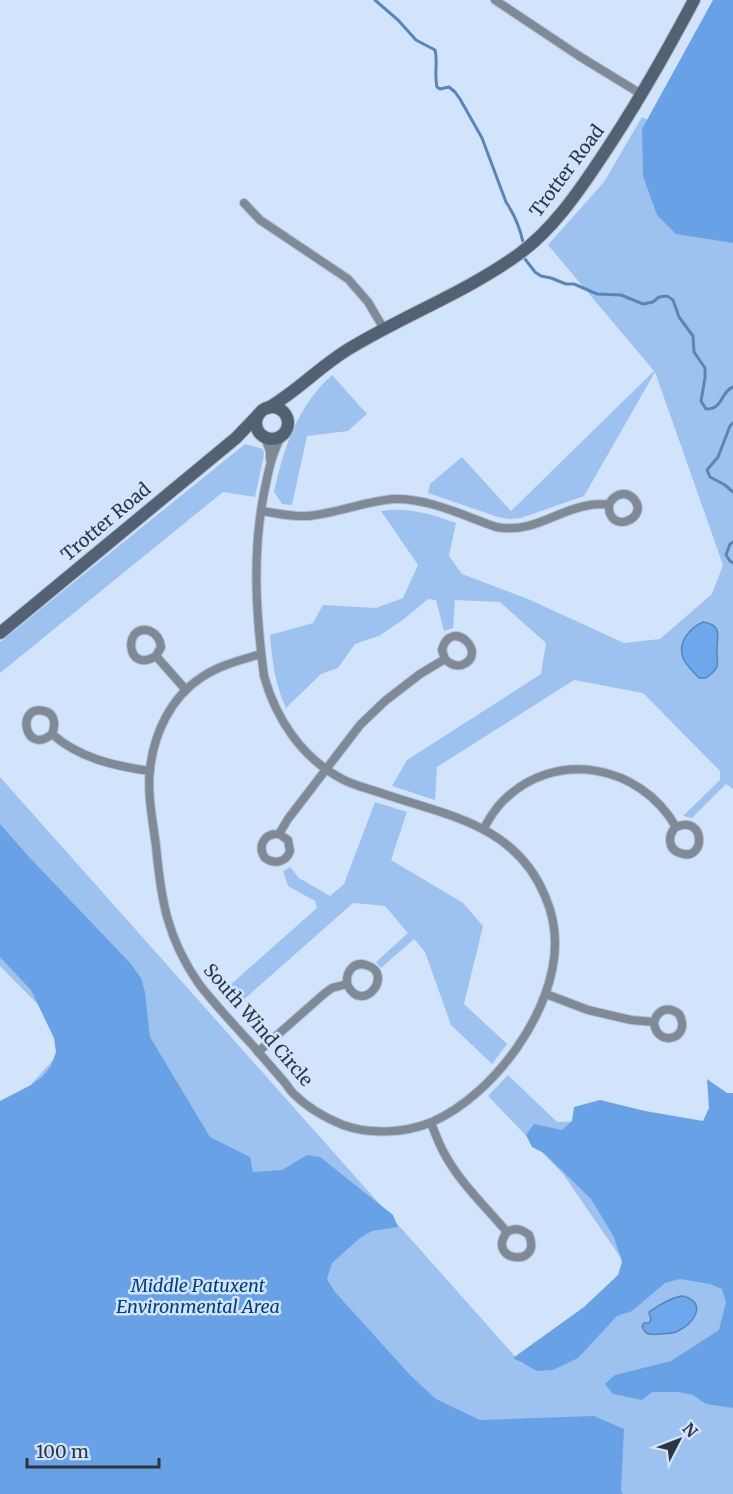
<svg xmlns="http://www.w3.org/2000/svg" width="733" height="1494" viewBox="0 0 733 1494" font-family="Merriweather,serif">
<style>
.green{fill:#9ec2ef}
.forest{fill:#68a1e5}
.water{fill:#6ea7ec;stroke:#5a85b9;stroke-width:1.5}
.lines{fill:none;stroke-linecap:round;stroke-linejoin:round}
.stream{stroke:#5a85b9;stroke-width:3}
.street-casing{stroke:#b0c1d6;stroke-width:10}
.secondary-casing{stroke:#b0c1d6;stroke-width:14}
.street{stroke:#808a96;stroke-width:8}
.secondary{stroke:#536172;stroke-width:12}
.labels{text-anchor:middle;stroke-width:5;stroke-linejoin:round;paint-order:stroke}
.street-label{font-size:18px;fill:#2c3541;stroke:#d1e4fb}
.park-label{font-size:18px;font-style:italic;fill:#003f7c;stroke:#d1e4fb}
</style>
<rect width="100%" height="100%" fill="#d1e4fb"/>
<g class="green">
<path d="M642,117l91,51v621l-7,-5 -34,34 -9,-2 37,-36v-9l-77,-78 -69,-13 -137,87 -2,33 -43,-14 15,-26 134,-86 5,-31 -46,-41 -45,-2 -2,28 -9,3 -8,-31 -8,-1 -24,20 -25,17 -24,8 -17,24 -17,6 -35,34c-11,-24 -14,-47 -16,-73l43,-12 10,-18 53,3 27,-10 15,-33 -37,-54c27,-4 49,3 75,12l-7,33 13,18 66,25 96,44 36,-4 52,-45 11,-29 -68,-193 -71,124 -63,22 -12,1 -11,-2 -70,-24 2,-9 32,-27 49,54 143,-140 -106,-126 56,-63z"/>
<path d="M332,375l35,39 -19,17 -41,5 -15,69 -10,-1 -8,-12c10,-45 23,-85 58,-117z"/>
<polygon points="245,444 263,449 264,455 255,497 223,492 0,673 0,642"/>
<polygon points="0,777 521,1363 537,1370 632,1274 563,1174 488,1096 508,1075 557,1122 639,1120 733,1173 733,1494 0,1494 0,1119 72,1039 0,966"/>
<polygon points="375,802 407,812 391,860 463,903 483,926 464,1004 507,1044 492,1064 451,1025 425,952 414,939 381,968 376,962 408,933 385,906 353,903 233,1009 220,994 317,908 315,901 288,886 283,871 290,867 299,878 330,896 344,884"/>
</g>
<g class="forest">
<polygon points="713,0 733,0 733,243 676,234 657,215 643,176 642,129"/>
<polygon points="0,824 30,858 131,964 141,978 145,992 150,1037 210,1137 250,1157 253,1172 282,1170 307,1155 320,1157 393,1215 398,1227 372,1231 360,1238 332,1263 327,1279 335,1292 410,1375 436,1399 480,1420 594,1416 624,1429 621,1491 623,1494 0,1494 0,1101 31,1085 42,1077 51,1066 56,1052 54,1038 31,990 0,957"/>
<polygon points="707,1079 727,1093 733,1093 733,1408 706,1404 693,1395 678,1392 652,1392 642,1400 613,1394 605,1384 615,1375 671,1361 719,1330 726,1302 722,1289 710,1284 680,1279 665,1283 632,1311 617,1316 578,1358 553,1370 537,1371 513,1358 584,1307 618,1275 622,1262 614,1237 591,1199 544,1153 532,1147 526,1135 534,1124 562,1130 572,1121 574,1107 600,1100 645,1111 703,1121 709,1108"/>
</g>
<g class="water">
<path d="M703,622c18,3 15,11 14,26 -1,17 6,17 -11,30h-7c-6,-6 -13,-13 -16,-20 -6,-16 7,-30 20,-36z"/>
<path d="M683,1296c26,7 10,29 -7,36 -5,2 -10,1 -15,2 -9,1 -16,2 -19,-8l2,-3h5l2,-3 -2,-8c9,-6 22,-15 34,-16z"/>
</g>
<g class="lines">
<g class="stream">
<path d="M375,0l23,20 18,20 19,10c3,11 -1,24 2,37l3,2 9,-2 6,5 5,7 22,39 24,64c8,12 14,26 17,40"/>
<path d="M525,259l10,13 6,4 10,2 15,6h8l23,10 24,1 22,9 10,-2 6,-5 8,-1 6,4 6,17 14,19 1,16 11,16v10l-4,23 5,8c18,0 14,-17 27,-22"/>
<polyline points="733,423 730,426 718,457 707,470 710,477 725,485 733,492"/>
<polyline points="733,542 730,544 726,555 730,561 733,563"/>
</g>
<g class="street-casing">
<g id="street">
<polyline points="495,0 579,56 641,94"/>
<polyline points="244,203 260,220 348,279 368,302 384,329"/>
<polyline points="265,438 270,451 270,459"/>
<path d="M261,511c15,2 31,6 46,5 29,-2 57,-15 87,-17 35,-1 70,17 102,28 38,7 60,-17 94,-22 7,-1 13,-1 19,-1 5,-9 15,-14 24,-6 19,20 -26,39 -24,6"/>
<path d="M261,654c-20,6 -41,11 -59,23 -31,20 -48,56 -52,92 -3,25 3,53 6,77 5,54 11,92 43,138 17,22 37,43 56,64 10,12 21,24 31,36 3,4 5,8 9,11 13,13 31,23 48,30 28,10 62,8 89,-3 62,-27 124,-112 123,-180 0,-16 -4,-32 -10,-46 -30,-73 -101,-81 -167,-104 -12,-4 -25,-7 -36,-13 -40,-21 -66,-60 -78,-103 -8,-61 -12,-122 0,-183 4,-19 7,-38 17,-56"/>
<path d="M156,656l5,-9c-1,-8 -4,-13 -11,-16 -27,-9 -25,44 6,25l30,34"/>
<path d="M52,734c4,-9 3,-21 -8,-23 -29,-7 -19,46 8,23 27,24 62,32 98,37"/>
<path d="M484,828c5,-9 10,-18 18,-26 52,-54 138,-38 174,25 30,-13 30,36 4,26 -13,-4 -12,-19 -4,-26"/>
<path d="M279,834c-15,-1 -22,12 -14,24 10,7 21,4 25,-7l-2,-11 -9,-6 9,-15 72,-94 25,-24 35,-27 25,-15 -3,-9c9,-34 48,4 20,15 -7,2 -13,-2 -17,-6"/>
<path d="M546,994l42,16 43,10 23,2c2,27 39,17 25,-8 -11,-8 -21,-5 -25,8"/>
<path d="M258,1052l67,-59 7,-5 15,-4c-1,-12 6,-23 19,-19 30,8 -4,52 -19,19"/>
<path d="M431,1123c4,10 8,21 13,30 16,30 42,54 63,79 8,-5 15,-3 22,3 14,34 -44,26 -22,-3"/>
</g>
</g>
<g class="secondary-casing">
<g id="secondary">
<circle cx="272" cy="423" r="16"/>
<path d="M268,408c30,-17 54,-44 84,-61 55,-33 116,-56 167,-93 33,-24 58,-60 80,-93 35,-52 66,-106 95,-161"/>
<polyline points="0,633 236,438 259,414"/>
</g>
</g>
<use href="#street" class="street"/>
<use href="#secondary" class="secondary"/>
</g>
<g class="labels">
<g class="street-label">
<text transform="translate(567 171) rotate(-53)" y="6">Trotter Road</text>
<text transform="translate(106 522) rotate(-40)" y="6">Trotter Road</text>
<text transform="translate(258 1025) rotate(49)" y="6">South Wind Circle</text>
</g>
<g class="park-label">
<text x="198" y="1292">Middle Patuxent<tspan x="198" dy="21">Environmental Area</tspan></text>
</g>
</g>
<g transform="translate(679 1440) rotate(48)" stroke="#d1e4fb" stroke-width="4.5" paint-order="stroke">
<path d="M0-4.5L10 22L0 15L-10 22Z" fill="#2c3541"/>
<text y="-9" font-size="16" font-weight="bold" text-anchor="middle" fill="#2c3541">N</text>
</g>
<path d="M27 1458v9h132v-9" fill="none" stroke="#2c3541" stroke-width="3"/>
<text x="36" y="1458" font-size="18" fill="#2c3541" stroke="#d1e4fb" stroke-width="4.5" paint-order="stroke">100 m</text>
</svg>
